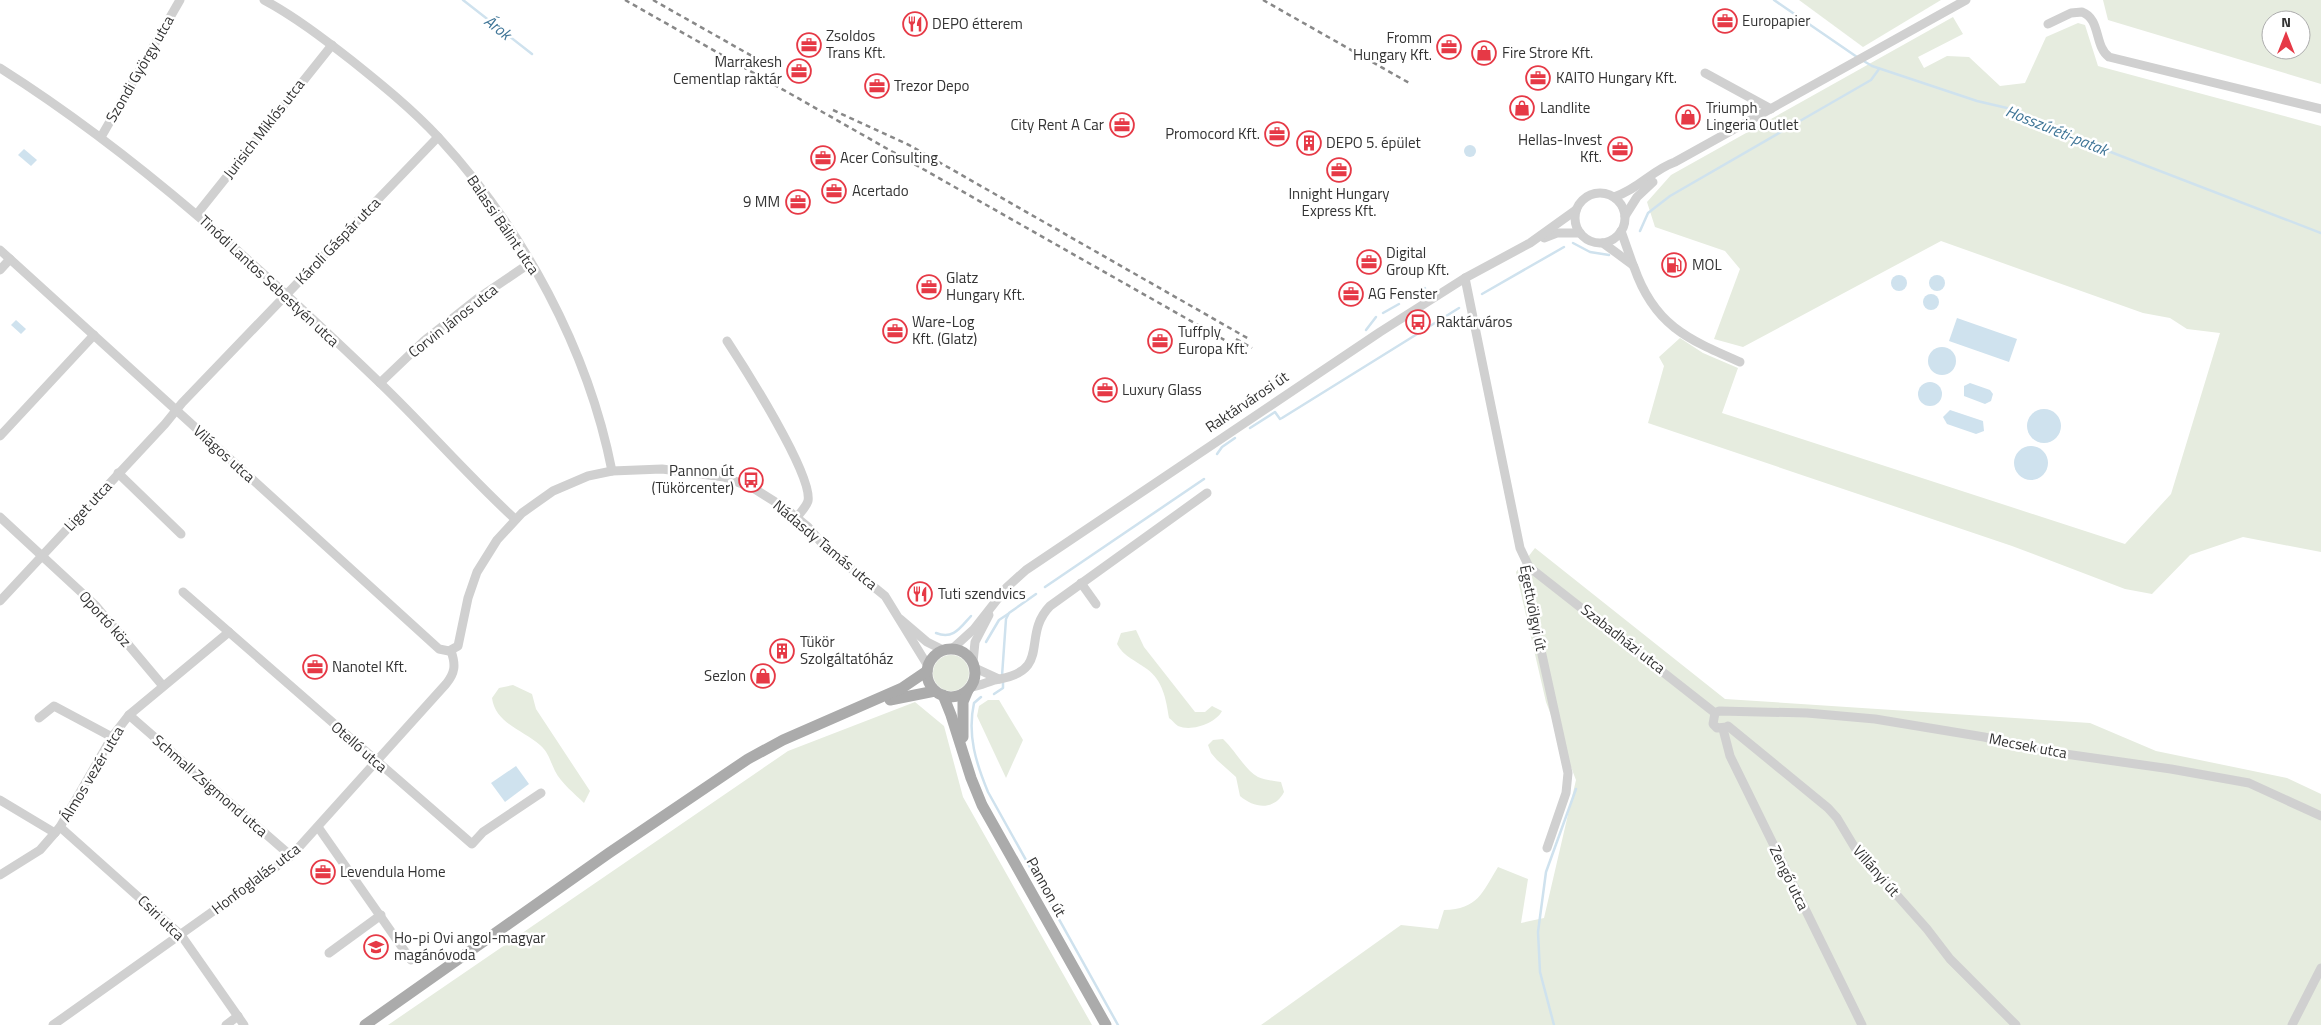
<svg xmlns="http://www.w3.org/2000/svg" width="2321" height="1025" viewBox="0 0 2321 1025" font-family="'Titillium Web',sans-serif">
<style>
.green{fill:#e6ecdf;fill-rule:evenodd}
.water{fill:#cfe2ee}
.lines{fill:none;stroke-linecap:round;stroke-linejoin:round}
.stream{stroke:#cfe2ee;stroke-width:2.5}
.minor{stroke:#d0d0d0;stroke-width:9}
.major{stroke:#ababab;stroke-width:11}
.rail{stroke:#888;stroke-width:2.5;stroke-dasharray:5 4;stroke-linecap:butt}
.labels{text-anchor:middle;stroke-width:5;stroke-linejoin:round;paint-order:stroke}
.poi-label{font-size:15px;fill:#333;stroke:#fff;text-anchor:start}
.street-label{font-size:15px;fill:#333;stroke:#fff}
.water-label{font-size:16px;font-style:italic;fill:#3f7597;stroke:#fff}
</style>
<rect width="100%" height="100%" fill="#fff"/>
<g class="green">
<polygon points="1799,0 1941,0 1863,47"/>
<path d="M2103,0h218v84l-213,-64zM2271,20h30v30h-30z"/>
<polygon points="1953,17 1963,34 1918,57 1924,68 1947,56 1969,57 2000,86 2025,83 2046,37 2078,23 2085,25 2098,66 2321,126 2321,552 2243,537 2190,555 2152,594 2125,589 2012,546 1648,423 1664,366 1659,357 1680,338 1703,353 1738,368 1722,413 2125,544 2171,494 2220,333 2187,329 2170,318 2143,313 1941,241 1743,347 1714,339 1740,269 1725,251 1655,227 1647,202 1671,175"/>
<path d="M1535,548l190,151 365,24 66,28 131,27 34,16v231h-1060l140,-100 37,4 6,-19c34,-1 38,-17 54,-43l30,12 -7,44 23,-5 32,-138 -30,-78 -30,-130z"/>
<path d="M1136,630l8,17 51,65h10l7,-6 10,5c-6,12 -30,21 -44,15 -3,-2 -6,-6 -9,-8 -3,-19 -6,-37 -22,-49 -12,-9 -23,-12 -30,-25l4,-11z"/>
<circle cx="951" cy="673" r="18"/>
<path d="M513,685l19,9 4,15 54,82 -6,12c-9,-9 -23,-20 -29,-32 -5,-10 -6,-18 -15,-26 -17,-15 -45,-22 -48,-47l7,-10z"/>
<polygon points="988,700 999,700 1023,740 1006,778 977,716 979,706"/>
<polygon points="915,702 944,726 963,797 1092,1025 388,1025 788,751"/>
<path d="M1223,739c12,11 22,31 35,38 7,3 16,4 23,5l3,10c-9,18 -29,17 -44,4l-4,-19 -19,-17 -6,-7 -3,-8 5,-5z"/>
</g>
<g class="water">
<circle cx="1470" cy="151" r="6"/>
<polygon points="24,149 37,160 31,166 18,155"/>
<circle cx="1899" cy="283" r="8"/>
<circle cx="1937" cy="283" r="8"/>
<circle cx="1931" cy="302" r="8"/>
<polygon points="1957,318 2017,339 2009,362 1949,341"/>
<polygon points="16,320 26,329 21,334 11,325"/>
<circle cx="1942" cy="361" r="14"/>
<circle cx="1930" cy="394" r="12"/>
<polygon points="1970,383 1990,390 1993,394 1991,401 1985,404 1964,396 1964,386"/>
<circle cx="2044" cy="426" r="17"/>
<polygon points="1950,410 1983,421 1984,431 1976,434 1947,424 1943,417"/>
<circle cx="2031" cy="463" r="17"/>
<polygon points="516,766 529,784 505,802 491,783"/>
</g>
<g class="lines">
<g class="stream">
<polyline points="463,0 532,54"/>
<polyline points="1774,0 1857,57"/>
<polyline points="1862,60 1872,66 1977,101 2007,108 2038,124 2321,233"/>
<polyline points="1640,231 1648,213 1670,196 1871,80 1879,69"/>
<polyline points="1573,243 1590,252 1609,255"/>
<polyline points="1482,294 1564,247"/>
<polyline points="1411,296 1425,288"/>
<polyline points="1383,313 1399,304"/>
<polyline points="1366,330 1376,317"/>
<polyline points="1250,428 1275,412 1280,419 1282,418 1459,308"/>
<polyline points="1217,454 1222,447 1235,438"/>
<polyline points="1045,587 1204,479"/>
<path d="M936,633c17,7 24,-5 35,-17"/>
<polyline points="986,642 999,620 1008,614"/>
<polyline points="1002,676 1006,619 1009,613 1036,594"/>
<polyline points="994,694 1003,688 1003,681"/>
<path d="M981,697l-7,6c-7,32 2,60 14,89l130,233"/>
<polyline points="1554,1025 1540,972 1538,932 1546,872 1576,789"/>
</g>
<g class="minor">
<path d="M264,0c30,16 60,39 87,60 30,24 61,49 88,78 84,91 149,211 173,333"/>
<path d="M2048,24l23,-11 11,-1c19,7 12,34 27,45l212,52"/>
<path d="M0,68c139,88 261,201 380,315 46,44 88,93 135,136"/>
<polyline points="1705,73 1771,109"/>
<polyline points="101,137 180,0"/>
<circle cx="1600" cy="218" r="25"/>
<path d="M1614,197c25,-8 38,-27 61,-35l291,-162"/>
<polyline points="197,214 332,45"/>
<polyline points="1625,216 1637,197 1653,182"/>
<polyline points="1621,231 1633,265"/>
<polyline points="1544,238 1557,233 1580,233"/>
<polyline points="1603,243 1633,265"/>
<polyline points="0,250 439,649 449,651 458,646 468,598 477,572 497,540 522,513 553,491 588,476 612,471 662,469 724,477 753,488 785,508 808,527 826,548 885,596 928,666"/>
<path d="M1634,267c20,58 53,72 106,95"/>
<polyline points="0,270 10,259"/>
<polyline points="1465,278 1520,548 1529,567 1715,713"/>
<path d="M727,341c17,26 86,134 81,160 -2,6 -7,11 -11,16"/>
<polyline points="380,383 425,340 477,299 530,263"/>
<polyline points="0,436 94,335"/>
<polyline points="118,473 181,534"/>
<polyline points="0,517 95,605 163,686"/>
<polyline points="1529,567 1526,582 1568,773 1566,793 1547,848"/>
<polyline points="1081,583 1096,604"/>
<polyline points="183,592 472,844 483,832 541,793"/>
<polyline points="0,601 165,424 182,403 438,137"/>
<polyline points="900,619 927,642 943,650"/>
<polyline points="952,649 974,629 1007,587 1026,570 1380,332 1465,278 1530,243 1576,210"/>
<polyline points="973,662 975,642 989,615"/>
<polyline points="975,668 999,679"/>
<path d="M971,687c11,-1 19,-7 29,-8 52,-10 21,-43 50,-73l157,-113"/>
<polyline points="1715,713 1719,711 1807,713 1875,719 1984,737 2051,752 2171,769 2249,783 2321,816"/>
<polyline points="1715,713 1713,724 1717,728 1727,727"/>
<polyline points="129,715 291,856"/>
<polyline points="39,718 54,706 112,737"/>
<polyline points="1728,726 1828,808 1837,818 1855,848 1927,929 1950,959 2016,1025"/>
<polyline points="1723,729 1730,756 1862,1025"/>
<polyline points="0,800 55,833"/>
<polyline points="60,827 181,935 244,1025"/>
<polyline points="318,827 411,960"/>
<polyline points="0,875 40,850 60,827 112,737 129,715 229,632"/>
<polyline points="329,953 381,915"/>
<path d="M53,1025l238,-169 155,-172c9,-11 10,-19 5,-33"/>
<polyline points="226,1025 238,1016"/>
<polyline points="2292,1025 2321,968"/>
</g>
<g class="major">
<circle cx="951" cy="673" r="24"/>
<polyline points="943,695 951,715 971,778 982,805 1106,1025"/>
<polyline points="890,700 935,691"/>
<polyline points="963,737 963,702 968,690"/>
<polyline points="365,1025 609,853 748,759 783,740 902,688 927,671"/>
</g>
<g class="rail">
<polyline points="625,0 1242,350"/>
<polyline points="653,0 759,60"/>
<polyline points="1263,0 1411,84"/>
<polyline points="833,110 909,145 1249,339"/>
<polyline points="1236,339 1252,348"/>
</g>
</g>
<defs>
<g id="office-ring" transform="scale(1.25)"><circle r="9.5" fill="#fff" stroke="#e63946" stroke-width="1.5"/><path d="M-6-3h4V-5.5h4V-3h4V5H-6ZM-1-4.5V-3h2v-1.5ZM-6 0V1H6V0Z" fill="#e63946"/></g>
<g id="restaurant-ring" transform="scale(1.25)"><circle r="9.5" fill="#fff" stroke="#e63946" stroke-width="1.5"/><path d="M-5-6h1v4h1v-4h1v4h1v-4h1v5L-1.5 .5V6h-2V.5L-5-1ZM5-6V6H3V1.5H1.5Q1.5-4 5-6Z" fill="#e63946"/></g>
<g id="shop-ring" transform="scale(1.25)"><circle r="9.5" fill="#fff" stroke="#e63946" stroke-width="1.5"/><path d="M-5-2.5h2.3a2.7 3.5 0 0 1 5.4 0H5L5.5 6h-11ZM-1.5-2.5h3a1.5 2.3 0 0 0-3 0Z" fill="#e63946"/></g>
<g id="building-ring" transform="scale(1.25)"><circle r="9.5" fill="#fff" stroke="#e63946" stroke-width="1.5"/><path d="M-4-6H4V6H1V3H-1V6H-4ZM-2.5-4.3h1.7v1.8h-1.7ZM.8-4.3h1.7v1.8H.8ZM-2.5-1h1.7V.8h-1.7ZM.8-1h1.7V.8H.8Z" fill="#e63946"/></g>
<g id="fuel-ring" transform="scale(1.25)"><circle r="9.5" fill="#fff" stroke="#e63946" stroke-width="1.5"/><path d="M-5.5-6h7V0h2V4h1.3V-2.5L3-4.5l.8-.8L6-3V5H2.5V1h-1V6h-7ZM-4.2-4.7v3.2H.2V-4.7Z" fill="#e63946"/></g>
<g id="bus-ring" transform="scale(1.25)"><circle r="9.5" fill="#fff" stroke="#e63946" stroke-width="1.5"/><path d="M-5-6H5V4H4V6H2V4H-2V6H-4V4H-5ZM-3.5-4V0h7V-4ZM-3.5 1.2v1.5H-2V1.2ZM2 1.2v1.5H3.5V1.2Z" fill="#e63946"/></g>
<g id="school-ring" transform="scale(1.25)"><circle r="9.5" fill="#fff" stroke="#e63946" stroke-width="1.5"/><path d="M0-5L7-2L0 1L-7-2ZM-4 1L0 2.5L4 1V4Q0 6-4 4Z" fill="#e63946"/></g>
</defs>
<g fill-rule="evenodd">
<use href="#office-ring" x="1725" y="21"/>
<use href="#restaurant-ring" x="915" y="24"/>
<use href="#office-ring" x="809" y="45"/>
<use href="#office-ring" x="1449" y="47"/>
<use href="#shop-ring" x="1484" y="53"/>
<use href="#office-ring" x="799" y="71"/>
<use href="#office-ring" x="1538" y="78"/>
<use href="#office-ring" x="877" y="86"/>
<use href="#shop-ring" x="1522" y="108"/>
<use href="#shop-ring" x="1688" y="117"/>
<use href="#office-ring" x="1122" y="125"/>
<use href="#office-ring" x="1277" y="134"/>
<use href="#building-ring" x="1309" y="143"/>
<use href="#office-ring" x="1620" y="149"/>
<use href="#office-ring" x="823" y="158"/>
<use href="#office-ring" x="1339" y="170"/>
<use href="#office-ring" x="834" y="191"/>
<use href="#office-ring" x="798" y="202"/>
<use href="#office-ring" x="1369" y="262"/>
<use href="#fuel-ring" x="1674" y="265"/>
<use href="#office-ring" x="929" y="287"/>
<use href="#office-ring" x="1351" y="294"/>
<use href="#bus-ring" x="1418" y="322"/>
<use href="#office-ring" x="895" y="331"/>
<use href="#office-ring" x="1160" y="341"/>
<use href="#office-ring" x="1105" y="390"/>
<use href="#bus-ring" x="751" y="480"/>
<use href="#restaurant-ring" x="920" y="594"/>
<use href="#building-ring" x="782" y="651"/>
<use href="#office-ring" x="315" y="667"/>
<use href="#shop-ring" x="763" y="676"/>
<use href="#office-ring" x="323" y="872"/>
<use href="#school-ring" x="376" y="947"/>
</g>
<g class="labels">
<g class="poi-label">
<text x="1742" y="26">Europapier</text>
<text x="932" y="29">DEPO étterem</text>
<text x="826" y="41">Zsoldos<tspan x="826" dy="17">Trans Kft.</tspan></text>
<text x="1432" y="43" text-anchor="end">Fromm<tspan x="1432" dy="17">Hungary Kft.</tspan></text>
<text x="1502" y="58">Fire Strore Kft.</text>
<text x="782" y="67" text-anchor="end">Marrakesh<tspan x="782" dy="17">Cementlap raktár</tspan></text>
<text x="1556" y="83">KAITO Hungary Kft.</text>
<text x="894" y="91">Trezor Depo</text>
<text x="1540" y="113">Landlite</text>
<text x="1706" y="113">Triumph<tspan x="1706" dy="17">Lingeria Outlet</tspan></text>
<text x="1104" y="130" text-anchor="end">City Rent A Car</text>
<text x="1260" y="139" text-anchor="end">Promocord Kft.</text>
<text x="1602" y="145" text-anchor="end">Hellas-Invest<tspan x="1602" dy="17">Kft.</tspan></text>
<text x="1326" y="148">DEPO 5. épület</text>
<text x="840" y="163">Acer Consulting</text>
<text x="852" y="196">Acertado</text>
<text x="1339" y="199" text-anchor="middle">Innight Hungary<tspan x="1339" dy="17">Express Kft.</tspan></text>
<text x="780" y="207" text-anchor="end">9 MM</text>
<text x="1386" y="258">Digital<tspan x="1386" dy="17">Group Kft.</tspan></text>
<text x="1692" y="270">MOL</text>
<text x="946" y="283">Glatz<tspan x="946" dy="17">Hungary Kft.</tspan></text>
<text x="1368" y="299">AG Fenster</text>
<text x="912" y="327">Ware-Log<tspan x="912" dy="17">Kft. (Glatz)</tspan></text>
<text x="1436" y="327">Raktárváros</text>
<text x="1178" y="337">Tuffply<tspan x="1178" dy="17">Europa Kft.</tspan></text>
<text x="1122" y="395">Luxury Glass</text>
<text x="734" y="476" text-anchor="end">Pannon út<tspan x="734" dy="17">(Tükörcenter)</tspan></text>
<text x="938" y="599">Tuti szendvics</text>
<text x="800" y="647">Tükör<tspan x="800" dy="17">Szolgáltatóház</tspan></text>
<text x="332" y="672">Nanotel Kft.</text>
<text x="746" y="681" text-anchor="end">Sezlon</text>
<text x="340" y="877">Levendula Home</text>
<text x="394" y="943">Ho-pi Ovi angol-magyar<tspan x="394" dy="17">magánóvoda</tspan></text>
</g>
<g class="street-label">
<text transform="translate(140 69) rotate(-60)" y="5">Szondi György utca</text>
<text transform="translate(264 129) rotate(-52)" y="5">Jurisich Miklós utca</text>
<text transform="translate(503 225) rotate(56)" y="5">Balassi Bálint utca</text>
<text transform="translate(338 241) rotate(-46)" y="5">Károli Gáspár utca</text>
<text transform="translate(269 281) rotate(43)" y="5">Tinódi Lantos Sebestyén utca</text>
<text transform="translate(453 321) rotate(-38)" y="5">Corvin János utca</text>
<text transform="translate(1247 402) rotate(-34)" y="5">Raktárvárosi út</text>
<text transform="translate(224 454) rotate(42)" y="5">Világos utca</text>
<text transform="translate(88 506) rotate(-47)" y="5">Liget utca</text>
<text transform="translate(825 545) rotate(40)" y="5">Nádasdy Tamás utca</text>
<text transform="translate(1533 608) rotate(79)" y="5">Égettvölgyi út</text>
<text transform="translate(105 619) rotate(48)" y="5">Oportó köz</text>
<text transform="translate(1623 639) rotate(38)" y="5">Szabadházi utca</text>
<text transform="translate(2028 746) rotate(11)" y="5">Mecsek utca</text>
<text transform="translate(359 747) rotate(41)" y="5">Otelló utca</text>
<text transform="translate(92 774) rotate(-59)" y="5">Álmos vezér utca</text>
<text transform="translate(210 786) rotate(41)" y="5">Schmall Zsigmond utca</text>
<text transform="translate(1876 871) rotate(49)" y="5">Villányi út</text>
<text transform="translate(1789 878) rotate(64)" y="5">Zengő utca</text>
<text transform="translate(256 879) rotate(-37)" y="5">Honfoglalás utca</text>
<text transform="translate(1046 887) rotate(61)" y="5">Pannon út</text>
<text transform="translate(161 918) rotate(44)" y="5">Csiri utca</text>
</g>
<g class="water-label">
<text transform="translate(498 27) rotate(38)" y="6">Árok</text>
<text transform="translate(2057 130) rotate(22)" y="6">Hosszúréti-patak</text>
</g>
</g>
<g transform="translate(2286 35)"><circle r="24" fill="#ffffff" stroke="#adadad"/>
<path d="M0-4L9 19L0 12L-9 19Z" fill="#e63946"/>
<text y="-8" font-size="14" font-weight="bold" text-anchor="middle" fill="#333333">N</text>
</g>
</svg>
